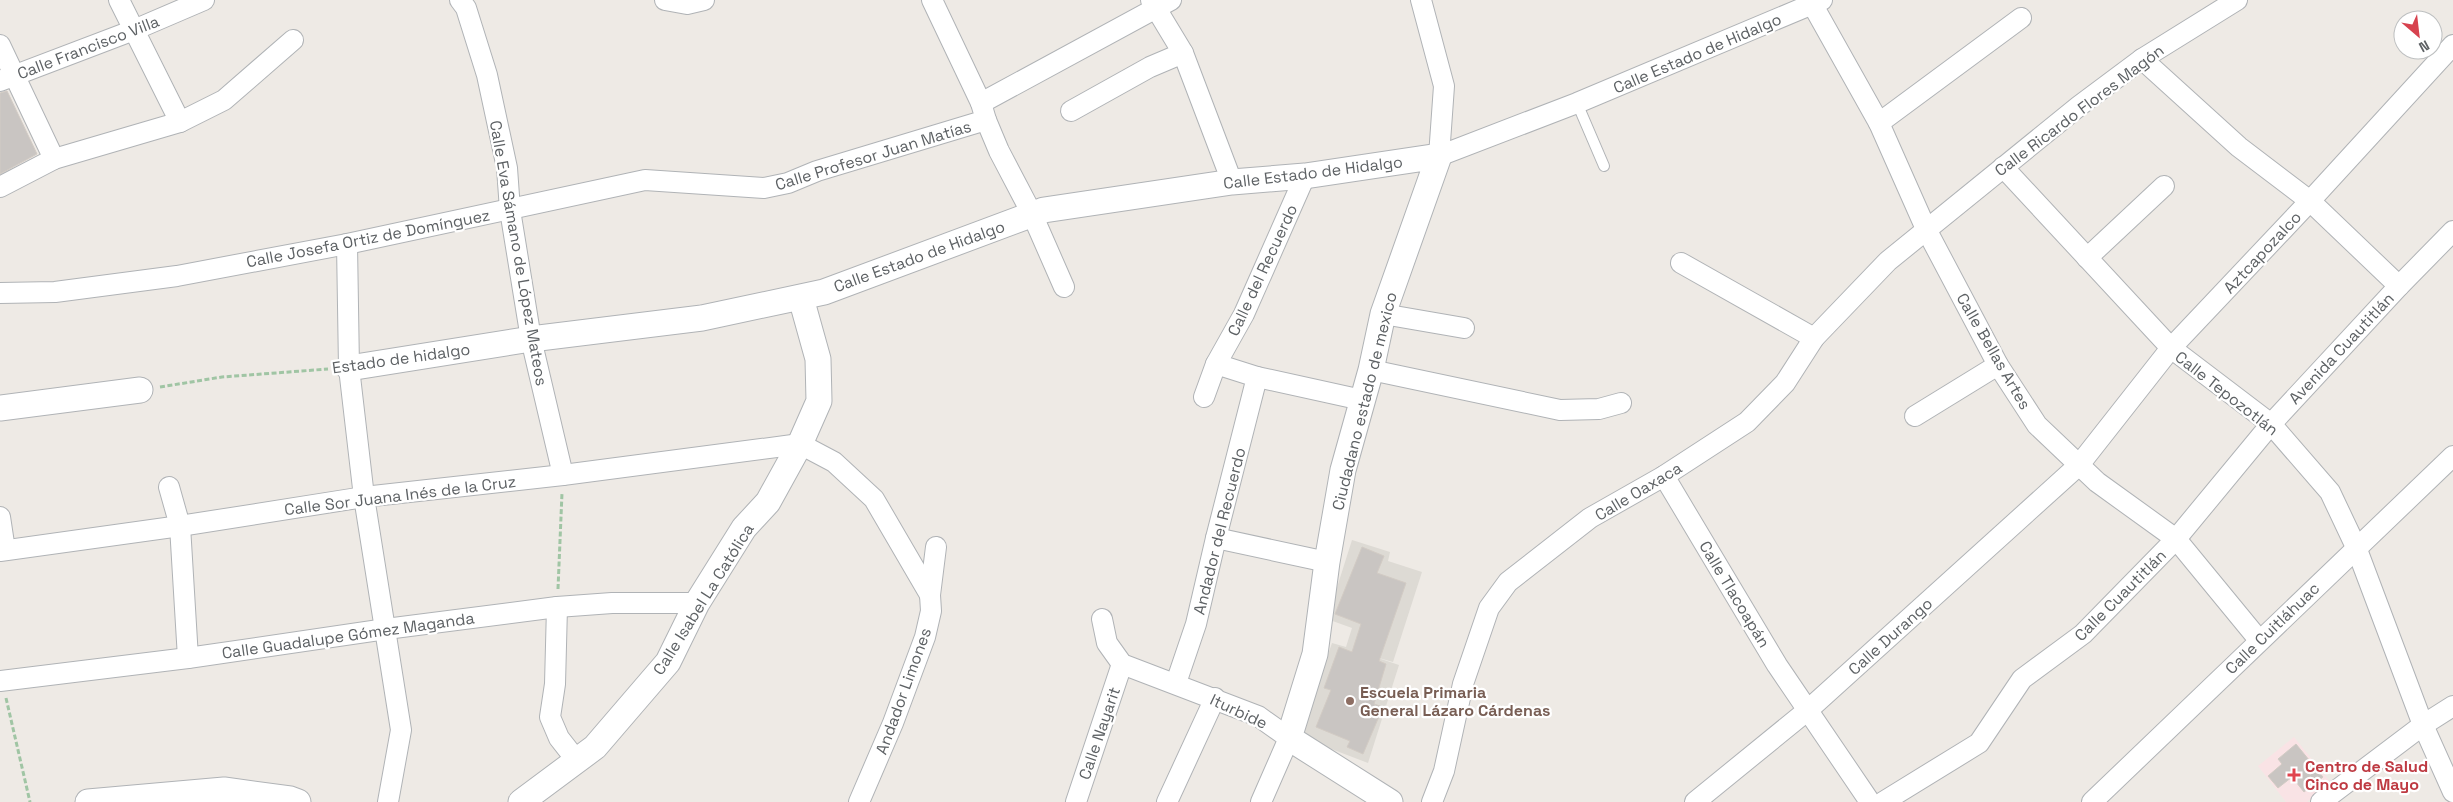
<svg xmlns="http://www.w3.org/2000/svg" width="2453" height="802" viewBox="0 0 2453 802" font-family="'Space Grotesk',sans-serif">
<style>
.education{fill:#dddad4}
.medical{fill:#f9e3e5}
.building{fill:#c9c5c2;stroke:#d2cbc4}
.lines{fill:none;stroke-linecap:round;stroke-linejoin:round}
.service-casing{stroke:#b0b3b6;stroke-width:12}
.minor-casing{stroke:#b0b3b6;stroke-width:22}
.tertiary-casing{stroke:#b0b3b6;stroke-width:27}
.path{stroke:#a0c5a4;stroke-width:3;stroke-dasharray:5 2.5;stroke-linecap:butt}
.service{stroke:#fff;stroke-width:10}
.minor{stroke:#fff;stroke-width:20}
.tertiary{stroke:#fff;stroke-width:25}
.education-dot{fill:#8d6e63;stroke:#fff;stroke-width:2}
.health-dot{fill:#e0444e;stroke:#fff;stroke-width:2}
.labels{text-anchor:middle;stroke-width:4.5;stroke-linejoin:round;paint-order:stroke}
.street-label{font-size:16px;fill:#5d6164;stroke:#fff}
.education-label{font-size:16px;font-weight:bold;fill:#785e54;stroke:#fff;text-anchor:start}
.health-label{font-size:16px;font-weight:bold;fill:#be3a42;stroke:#fff;text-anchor:start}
</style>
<rect width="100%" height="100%" fill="#eeeae5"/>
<polygon class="education" points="1352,540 1390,552 1388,561 1422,572 1393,662 1372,656 1399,665 1368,763 1300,737 1332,643 1346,647 1352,628 1327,619"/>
<polygon class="medical" points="2294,737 2331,783 2307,802 2286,802 2258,766"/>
<g class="building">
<polygon points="7,91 37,154 0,174 0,93"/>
<polygon points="1362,547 1384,556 1377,573 1406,583 1379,661 1386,664 1374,704 1383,707 1363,754 1347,747 1350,741 1316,727 1331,690 1324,688 1339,647 1352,652 1361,624 1335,614"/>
<polygon points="2296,744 2323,777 2304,792 2292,777 2278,788 2268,776 2282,764 2278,759"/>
</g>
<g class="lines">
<g class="service-casing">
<polyline id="service" points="1577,103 1604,166"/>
</g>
<g class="minor-casing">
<g id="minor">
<polyline points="119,0 180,122"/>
<polyline points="460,0 466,8 487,75 507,168 510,210 531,339 563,475"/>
<polyline points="665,0 687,4 704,0"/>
<polyline points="932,0 981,103"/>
<polyline points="1151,0 1183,53 1232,182"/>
<polyline points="1421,0 1444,86 1439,156 1577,103 1822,0"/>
<polyline points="1810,0 1879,123 1926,229 1998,365 2037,425 2097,482 2176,539 2259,640"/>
<polyline points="0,45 54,159"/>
<polyline points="2142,59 2239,147 2310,201 2399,286"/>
<polyline points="0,81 134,30 204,0"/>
<polyline points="1071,111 1150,67 1183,53"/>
<polyline points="986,120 999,151 1032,214 1064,287"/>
<polyline points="1879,123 2021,18"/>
<polyline points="2003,167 2171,348 2271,424 2330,492 2356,547 2423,725 2453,792"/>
<polyline points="0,187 54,159 180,122 224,100 293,40"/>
<polyline points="347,244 349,368 364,497 401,730 388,802"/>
<polyline points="2087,258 2164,186"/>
<polyline points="1681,263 1814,338"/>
<polyline points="0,293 55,292 177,276 347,244 645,180 764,188 788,183 817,171 986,120 981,103 1171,0"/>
<polyline points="1383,314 1464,328"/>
<polyline points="1216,364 1257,377 1362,400"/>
<polyline points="1371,370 1560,410 1599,409 1621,403"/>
<polyline points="1204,397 1216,364 1244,314 1305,176"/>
<polyline points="1915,416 1998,365"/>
<polyline points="1664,476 1777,665 1870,802"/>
<polyline points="169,487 180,526 188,658"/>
<polyline points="0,517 5,550"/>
<polyline points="1216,538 1327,562"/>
<polyline points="0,551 180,526 364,497 563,475 800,444 834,462 874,499 930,595"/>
<polyline points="557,607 555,684 550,717 559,738 577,761"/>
<polyline points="1102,619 1107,643 1122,664 1258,716 1289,738 1261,802"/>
<polyline points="0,681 188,658 386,629 557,607 612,603 697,603"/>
<polyline points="1176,683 1196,624 1216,538 1257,377"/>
<polyline points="859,802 893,723 925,637 931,611 930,595 936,547"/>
<polyline points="1076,802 1122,664"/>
<polyline points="1167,802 1215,698"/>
<polyline points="1432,802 1444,771 1463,684 1489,608 1508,582 1590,518 1664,476 1747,422 1785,383 1814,338 1888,261 2079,106 2142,59 2237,0"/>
<polyline points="1695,802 1808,710 2079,465 2171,348 2310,201 2453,45"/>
<polyline points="1883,802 1979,743 2022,679 2083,634 2176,539 2271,424 2399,286 2453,231"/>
<polyline points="2092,802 2453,456"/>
<polyline points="2321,802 2423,725 2453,706"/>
</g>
</g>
<g class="tertiary-casing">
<g id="tertiary">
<polyline points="349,368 531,339 702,318 824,292 1044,210 1232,182 1305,176 1439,156 1383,314 1371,370 1343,470 1327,562 1315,654 1289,738 1390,802"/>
<polyline points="0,408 140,390"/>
<polyline points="88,802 224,790 290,799 298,802"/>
<polyline points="521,802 595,747 668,662 697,603 744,528 768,502 800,444 819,401 818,359 801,298"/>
</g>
</g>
<g class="path">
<polyline points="160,387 222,377 328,369"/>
<polyline points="558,589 562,493"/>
<polyline points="6,698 30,802"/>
</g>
<use href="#service" class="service"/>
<use href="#minor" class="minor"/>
<use href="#tertiary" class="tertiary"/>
</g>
<circle class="education-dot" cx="1350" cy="701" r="5"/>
<path class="health-dot" d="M2291.5 767.5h5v5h5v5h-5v5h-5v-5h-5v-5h5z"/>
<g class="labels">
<g class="street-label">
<text transform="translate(88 47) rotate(-21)" y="6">Calle Francisco Villa</text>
<text transform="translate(1697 53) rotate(-23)" y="6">Calle Estado de Hidalgo</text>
<text transform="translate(2079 110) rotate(-37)" y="6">Calle Ricardo Flores Magón</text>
<text transform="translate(873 155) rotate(-17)" y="6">Calle Profesor Juan Matías</text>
<text transform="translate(1313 172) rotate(-7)" y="6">Calle Estado de Hidalgo</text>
<text transform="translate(368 238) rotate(-11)" y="6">Calle Josefa Ortiz de Domínguez</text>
<text transform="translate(2262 252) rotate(-47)" y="6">Aztcapozalco</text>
<text transform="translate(519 253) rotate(80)" y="6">Calle Eva Sámano de López Mateos</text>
<text transform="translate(919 256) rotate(-20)" y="6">Calle Estado de Hidalgo</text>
<text transform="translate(1262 270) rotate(-65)" y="6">Calle del Recuerdo</text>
<text transform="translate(2341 348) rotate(-47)" y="6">Avenida Cuautitlán</text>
<text transform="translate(1994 351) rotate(60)" y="6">Calle Bellas Artes</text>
<text transform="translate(401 358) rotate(-8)" y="6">Estado de hidalgo</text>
<text transform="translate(2227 393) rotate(38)" y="6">Calle Tepozotlán</text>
<text transform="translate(1364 401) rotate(-76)" y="6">Ciudadano estado de mexico</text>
<text transform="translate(1638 491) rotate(-31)" y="6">Calle Oaxaca</text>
<text transform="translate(400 495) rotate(-7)" y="6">Calle Sor Juana Inés de la Cruz</text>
<text transform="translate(1219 531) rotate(-76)" y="6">Andador del Recuerdo</text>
<text transform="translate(1735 594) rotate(59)" y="6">Calle Tlacoapán</text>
<text transform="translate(2120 595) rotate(-45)" y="6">Calle Cuautitlán</text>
<text transform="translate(703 599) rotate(-58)" y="6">Calle Isabel La Católica</text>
<text transform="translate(2272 628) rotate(-44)" y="6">Calle Cuitláhuac</text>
<text transform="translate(348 635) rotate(-8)" y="6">Calle Guadalupe Gómez Maganda</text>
<text transform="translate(1890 636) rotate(-42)" y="6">Calle Durango</text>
<text transform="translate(903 691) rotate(-70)" y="6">Andador Limones</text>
<text transform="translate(1239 711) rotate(25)" y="6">Iturbide</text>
<text transform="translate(1099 733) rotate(-71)" y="6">Calle Nayarit</text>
</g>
<g class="education-label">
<text x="1360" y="698">Escuela Primaria<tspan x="1360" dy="18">General Lázaro Cárdenas</tspan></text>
</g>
<g class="health-label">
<text x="2305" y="772">Centro de Salud<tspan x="2305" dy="18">Cinco de Mayo</tspan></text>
</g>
</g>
<g transform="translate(2418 35) rotate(152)"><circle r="24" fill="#ffffff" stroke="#bec0c1"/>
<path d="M0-4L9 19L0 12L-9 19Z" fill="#d7424e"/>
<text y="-8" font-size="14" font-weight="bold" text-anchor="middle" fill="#5d6164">N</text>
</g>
</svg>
